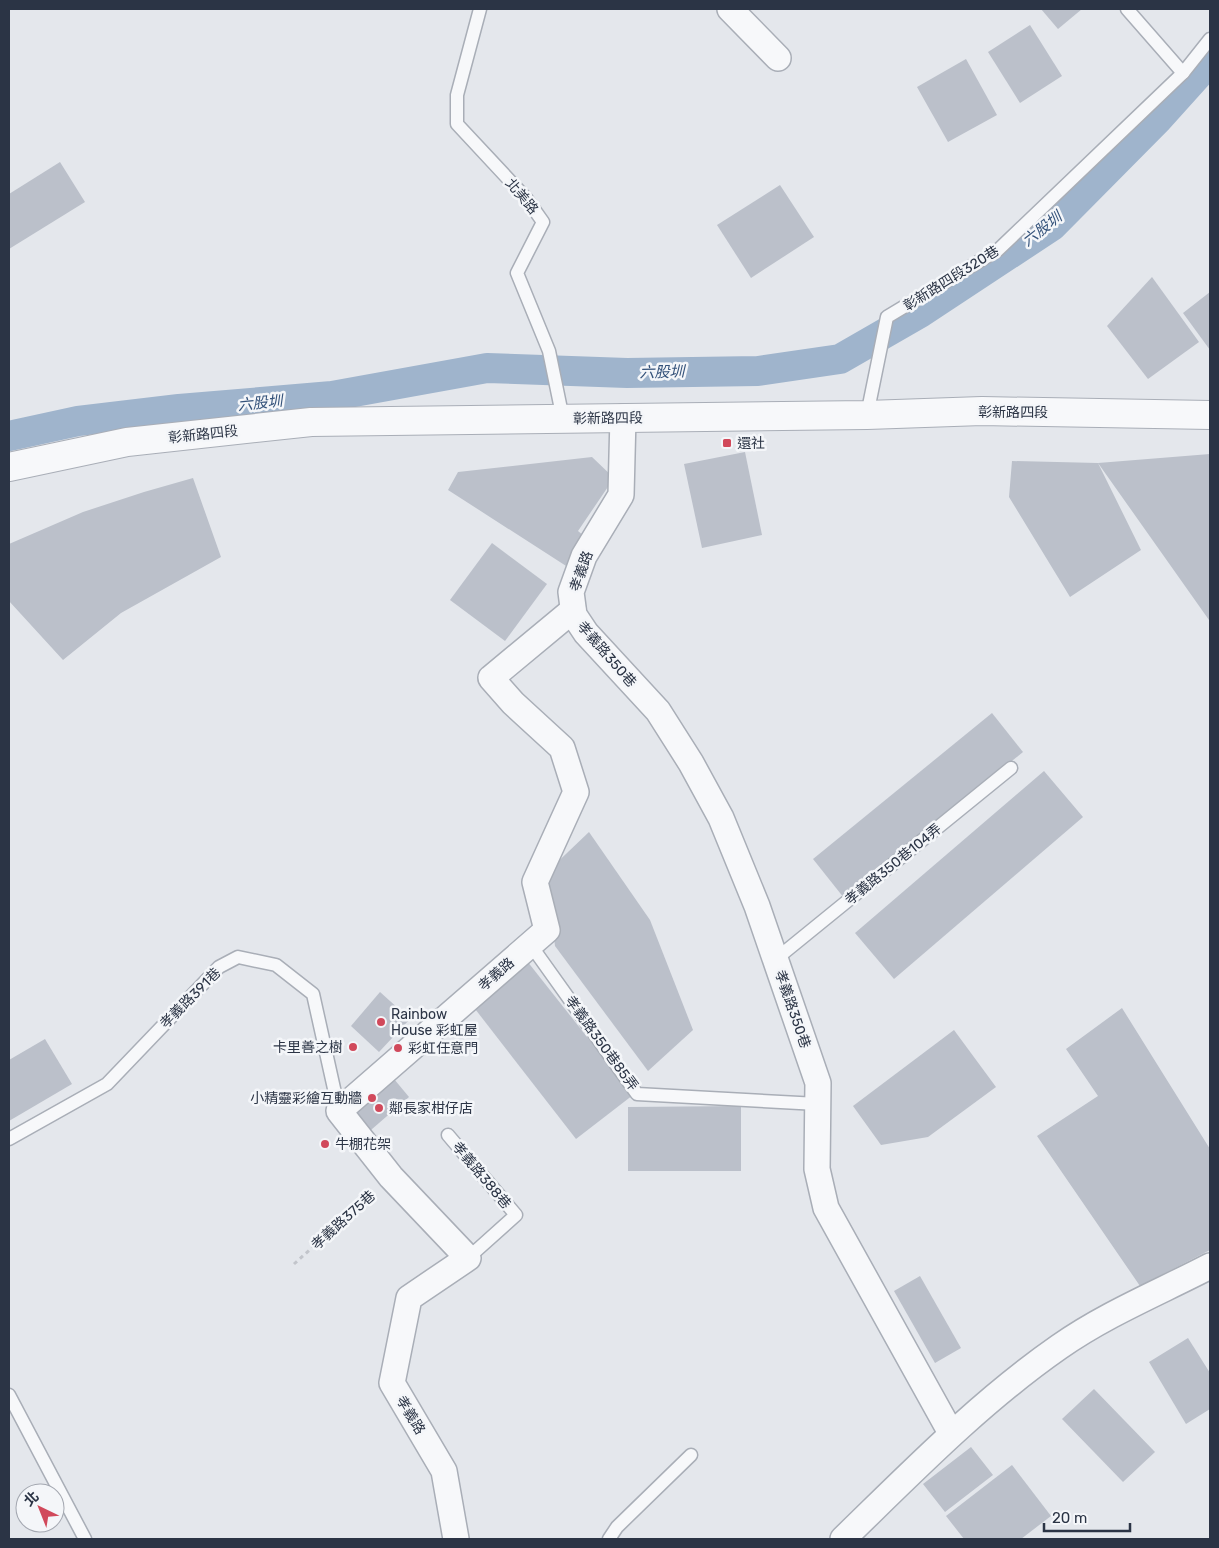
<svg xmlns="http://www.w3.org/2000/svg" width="1219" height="1548" viewBox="0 0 1219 1548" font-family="Rubik,'Noto Sans TC',sans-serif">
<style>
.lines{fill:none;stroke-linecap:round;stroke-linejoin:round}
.canal{stroke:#9fb4cc;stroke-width:30}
.building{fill:#bbc0ca}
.service-casing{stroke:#a9aeb7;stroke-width:15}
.minor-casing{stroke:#a9aeb7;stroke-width:28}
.tertiary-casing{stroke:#a9aeb7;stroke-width:30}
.path{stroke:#c2c5cb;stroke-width:3;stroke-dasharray:4 4;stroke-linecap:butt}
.service{stroke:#f7f8fa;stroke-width:12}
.minor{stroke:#f7f8fa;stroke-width:25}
.tertiary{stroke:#f7f8fa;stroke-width:28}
.poi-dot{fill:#d1495b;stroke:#f4f6f9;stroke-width:2}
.labels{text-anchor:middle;stroke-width:5;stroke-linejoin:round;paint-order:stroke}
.street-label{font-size:14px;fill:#2b3445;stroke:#f4f6f9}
.poi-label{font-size:14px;fill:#2b3445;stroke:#f4f6f9;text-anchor:start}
.water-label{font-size:15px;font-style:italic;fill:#34527a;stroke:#f4f6f9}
</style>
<rect width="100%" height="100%" fill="#e4e7ec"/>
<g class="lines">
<polyline class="canal" points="9,436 78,421 179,409 332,396 487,368 627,373 758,371 840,359 920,313 1052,226 1157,120 1210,61"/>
</g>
<g class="building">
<polygon points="1041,9 1082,9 1058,29"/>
<polygon points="1030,25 1062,76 1020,103 988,52"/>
<polygon points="966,59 997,115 948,142 917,87"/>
<polygon points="60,162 85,202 9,249 9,194"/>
<polygon points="780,185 814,237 751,278 717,225"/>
<polygon points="1152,277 1199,342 1148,379 1107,326"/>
<polygon points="1210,292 1210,350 1183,313"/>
<polygon points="745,452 762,535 702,548 684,464"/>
<polygon points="1210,454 1209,620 1098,463 1141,550 1070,597 1009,497 1012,461 1098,463"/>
<polygon points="592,457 614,478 578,531 595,545 577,573 448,490 458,472"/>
<polygon points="193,478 221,557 121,613 63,660 9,601 9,544 83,512 144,492"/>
<polygon points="492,543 547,584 505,641 450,600"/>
<polygon points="992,713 1023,752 844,898 813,859"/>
<polygon points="1044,771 1083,817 894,979 855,933"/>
<polygon points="589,832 650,920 693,1030 648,1071 555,946 546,873"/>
<polygon points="527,961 633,1095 576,1139 472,1005"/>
<polygon points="380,992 410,1019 379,1052 351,1026"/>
<polygon points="1122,1008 1210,1149 1210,1250 1140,1286 1037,1136 1098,1096 1066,1049"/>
<polygon points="954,1030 996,1087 928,1137 881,1145 853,1106"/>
<polygon points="45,1039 72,1084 9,1121 9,1060"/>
<polygon points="394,1079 409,1097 364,1136 350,1117"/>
<polygon points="741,1106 741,1171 628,1171 628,1107"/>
<polygon points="920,1276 961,1348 935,1363 894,1291"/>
<polygon points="1188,1338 1210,1373 1210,1409 1186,1424 1149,1362"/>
<polygon points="1094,1389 1155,1452 1123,1482 1062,1419"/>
<polygon points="971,1447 993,1475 945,1512 923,1484"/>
<polygon points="1012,1465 1051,1516 1021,1539 964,1539 946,1516"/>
</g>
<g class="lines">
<g class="service-casing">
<g id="service">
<polyline points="480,9 457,95 457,124 526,198 543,222 517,273 549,351 563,419"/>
<polyline points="1127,9 1183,73"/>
<polyline points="867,415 887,317 998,250 1183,73 1210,39"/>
<polyline points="530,944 637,1094 818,1104"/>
<polyline points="776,959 1011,768"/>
<polyline points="448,1135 516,1215 468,1258"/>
<polyline points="9,1139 107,1084 219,967 238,957 276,965 313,994 339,1111"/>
<polyline points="9,1395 85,1539"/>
<polyline points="609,1539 617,1527 691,1455"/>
</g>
</g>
<g class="minor-casing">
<g id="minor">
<polyline points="730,9 778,58"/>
<polyline points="623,417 621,495 584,556 571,592 574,615 586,633 658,711 691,763 721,818 757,906 818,1083 817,1169 826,1208 951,1433"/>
<polyline points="456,1539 444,1471 392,1383 409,1298 468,1258 391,1177 339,1111 547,930 535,882 576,792 562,748 513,703 491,678 573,610"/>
<path d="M843,1539c69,-67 137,-137 216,-192 47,-33 101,-55 151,-81"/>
</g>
</g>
<g class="tertiary-casing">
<polyline id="tertiary" points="9,467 127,442 311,422 867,415 982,411 1210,415"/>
</g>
<polyline class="path" points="294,1264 372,1194"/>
<use href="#service" class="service"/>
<use href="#minor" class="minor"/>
<use href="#tertiary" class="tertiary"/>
</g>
<g class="poi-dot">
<rect x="722" y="438" width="10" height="10" rx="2.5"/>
<circle cx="381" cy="1022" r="5"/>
<circle cx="353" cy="1047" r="5"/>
<circle cx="398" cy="1048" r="5"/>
<circle cx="372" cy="1098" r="5"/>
<circle cx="379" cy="1108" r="5"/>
<circle cx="325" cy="1144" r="5"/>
</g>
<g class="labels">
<g class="street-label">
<text transform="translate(522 196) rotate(50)" y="5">北美路</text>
<text transform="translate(951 278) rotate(-32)" y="5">彰新路四段320巷</text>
<text x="1013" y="417">彰新路四段</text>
<text transform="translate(608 418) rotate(-1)" y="5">彰新路四段</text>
<text transform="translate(203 434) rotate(-6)" y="5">彰新路四段</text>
<text transform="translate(581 571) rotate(-70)" y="5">孝義路</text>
<text transform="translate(607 654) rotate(49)" y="5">孝義路350巷</text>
<text transform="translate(893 864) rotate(-39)" y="5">孝義路350巷104弄</text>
<text transform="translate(496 974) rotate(-41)" y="5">孝義路</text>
<text transform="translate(190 998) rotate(-45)" y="5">孝義路391巷</text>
<text transform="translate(793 1009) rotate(71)" y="5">孝義路350巷</text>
<text transform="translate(602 1043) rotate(54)" y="5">孝義路350巷85弄</text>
<text transform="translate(482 1175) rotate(50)" y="5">孝義路388巷</text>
<text transform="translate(343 1220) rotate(-42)" y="5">孝義路375巷</text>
<text transform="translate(411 1415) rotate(59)" y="5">孝義路</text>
</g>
<g class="poi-label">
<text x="737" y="448">還社</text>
<text x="391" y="1019">Rainbow<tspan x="391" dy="16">House 彩虹屋</tspan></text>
<text x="343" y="1052" text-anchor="end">卡里善之樹</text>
<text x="408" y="1053">彩虹任意門</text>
<text x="362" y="1103" text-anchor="end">小精靈彩繪互動牆</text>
<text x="389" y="1113">鄰長家柑仔店</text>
<text x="335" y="1149">牛棚花架</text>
</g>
<g class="water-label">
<text transform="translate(1042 229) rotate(-38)" y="5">六股圳</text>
<text transform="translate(662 372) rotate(-1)" y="5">六股圳</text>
<text transform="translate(260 403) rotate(-6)" y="5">六股圳</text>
</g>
</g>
<rect width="1219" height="1548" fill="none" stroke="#2b3445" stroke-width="20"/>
<g transform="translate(40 1508) rotate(317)"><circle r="24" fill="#f4f6f9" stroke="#a4a8b1"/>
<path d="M0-4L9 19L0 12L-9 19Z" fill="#d1495b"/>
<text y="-8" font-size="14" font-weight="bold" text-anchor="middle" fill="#2b3445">北</text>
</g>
<path d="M1044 1523v8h86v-8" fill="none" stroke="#2b3445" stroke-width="2.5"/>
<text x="1052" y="1523" font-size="15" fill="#2b3445" stroke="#f4f6f9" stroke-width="4" paint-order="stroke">20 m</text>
</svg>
